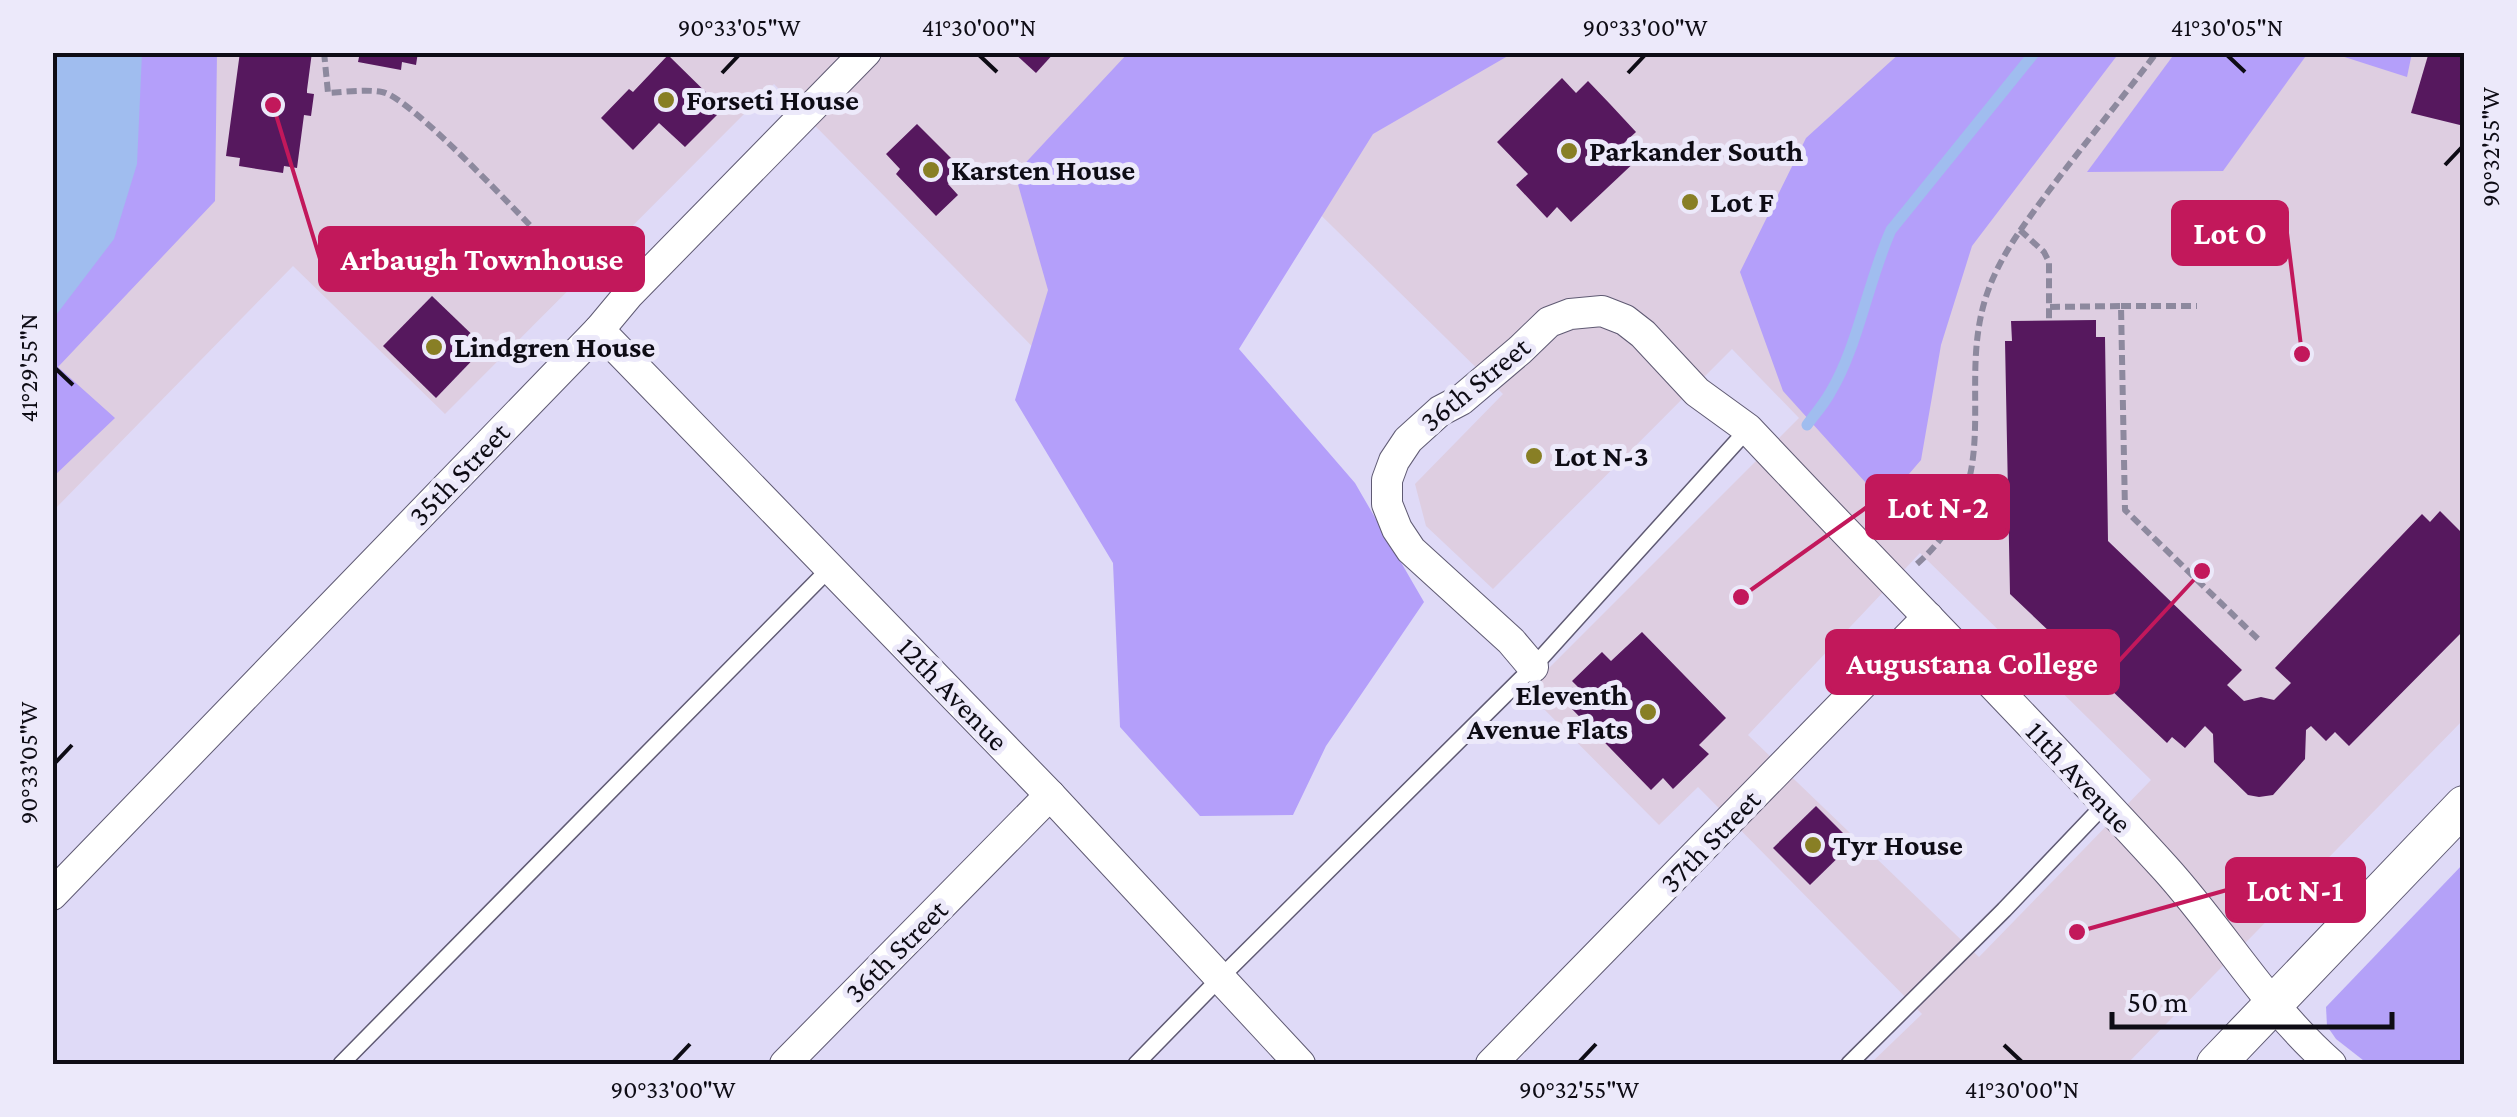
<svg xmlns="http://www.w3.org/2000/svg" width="2517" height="1117" viewBox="0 0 2517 1117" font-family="'Crimson Pro',serif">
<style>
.education{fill:#decee1;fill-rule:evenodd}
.green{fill:#b4a1f8}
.forest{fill:#b49ffa}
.water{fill:#a0bdef}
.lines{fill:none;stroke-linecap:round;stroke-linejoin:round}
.stream{stroke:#a0bdef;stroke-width:11}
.building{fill:#56185e}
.service-casing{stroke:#5f5a73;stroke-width:18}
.minor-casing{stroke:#5f5a73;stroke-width:32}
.tertiary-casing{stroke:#5f5a73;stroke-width:40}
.path{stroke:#8d899e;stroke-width:6;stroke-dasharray:10 5;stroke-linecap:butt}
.service{stroke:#fff;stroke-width:15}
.minor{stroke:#fff;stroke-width:30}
.tertiary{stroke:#fff;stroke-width:38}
.ticks{fill:none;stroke:#0e0c15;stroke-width:4}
.poi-dot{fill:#887f25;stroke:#ece9fa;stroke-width:4}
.labels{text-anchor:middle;stroke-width:10;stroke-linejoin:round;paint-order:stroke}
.poi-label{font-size:30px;font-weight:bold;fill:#0e0c15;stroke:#ece9fa;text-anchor:start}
.street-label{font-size:30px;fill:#0e0c15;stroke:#ece9fa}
.leader{fill:none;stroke:#c2185b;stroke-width:4}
.callout-dot{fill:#c2185b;stroke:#ece9fa;stroke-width:4}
.callout{fill:#c2185b;stroke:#c2185b;stroke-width:4}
.callout-label{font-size:32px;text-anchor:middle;font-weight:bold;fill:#fff}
.neatline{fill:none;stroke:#0e0c15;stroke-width:4}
.ticks-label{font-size:25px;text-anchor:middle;fill:#0e0c15}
</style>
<rect width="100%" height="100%" fill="#dfdaf7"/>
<path class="education" d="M53,53h2411v666l-337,345h-257l52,-50 -224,-227 -39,38 -133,-134 273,-273 -67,-69 -239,240 -67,-63 -11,-42 88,-90 -226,-222 -208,212 -295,-300 -329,330 -152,-148 -240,245zM1920,553l231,227 -172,177 -231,-222z"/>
<polygon class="green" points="2464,863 2464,1064 2368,1064 2336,1039 2327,1026 2326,1007"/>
<g class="forest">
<polygon points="1901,52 2119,53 1972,246 1941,345 1921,460 1884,503 1783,391 1740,272 1806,138"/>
<polygon points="53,53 217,53 215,201 58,367 115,418 53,477"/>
<polygon points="1128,53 1513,53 1373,134 1239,349 1355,483 1424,602 1326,746 1293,815 1200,816 1120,727 1113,563 1015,400 1048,290 1015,174"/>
<polygon points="2175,53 2308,53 2223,171 2087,172"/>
<polygon points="2332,53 2412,53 2407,77"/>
</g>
<polygon class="water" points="53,52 142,53 137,164 114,239 53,319"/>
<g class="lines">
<path class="stream" d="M1807,425c8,-11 17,-21 23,-32 28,-46 38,-112 61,-163l144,-178"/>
</g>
<g class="building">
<polygon points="240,52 312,52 307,90 307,93 314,94 311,116 304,115 297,168 284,166 283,173 239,166 240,158 226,156"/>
<polygon points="360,52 418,52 416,65 402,62 401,70 358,62"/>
<polygon points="1013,52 1055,52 1036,73"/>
<polygon points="2429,52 2464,52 2464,126 2411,113"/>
<polygon points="668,55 723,109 685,147 659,123 633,150 601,118 629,89 633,92"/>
<polygon points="1562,78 1576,93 1588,81 1610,104 1636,132 1624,143 1639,158 1571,222 1557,207 1547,218 1516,185 1528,174 1497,142"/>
<polygon points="917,124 963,170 948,184 958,195 936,216 896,174 900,169 886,154"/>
<polygon points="432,296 485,347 436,398 383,346"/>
<polygon points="2096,320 2096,337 2105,337 2108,541 2242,670 2227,685 2244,701 2261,697 2274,700 2291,683 2275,668 2422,514 2430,522 2440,511 2464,535 2464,630 2349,746 2335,732 2326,741 2311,726 2306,730 2305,759 2273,795 2259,797 2248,795 2214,762 2213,734 2205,726 2185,748 2172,737 2167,743 2010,594 2005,341 2012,341 2011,321"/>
<polygon points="1642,632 1726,718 1699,745 1709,754 1673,789 1663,778 1651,790 1570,707 1584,693 1572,681 1602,652 1611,661"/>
<polygon points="1816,806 1853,843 1810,885 1773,848"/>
</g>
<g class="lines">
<g class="service-casing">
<g id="service">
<polyline points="341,1064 831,567"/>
<polyline points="1136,1064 1220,978 1533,667 1748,429"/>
<polyline points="1849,1064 2004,910 2105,804"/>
</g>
</g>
<g class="minor-casing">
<g id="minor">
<polyline points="599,330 1050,795 1300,1064"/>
<path d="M1533,667l-22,-26 -100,-91 -14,-21 -10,-25v-24l7,-19 14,-21 32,-29 21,-11 59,-50 29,-28 21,-8 32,-3 23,9 18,14 54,58 51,37c138,147 281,290 417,439 58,64 101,139 166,196"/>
<polyline points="52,895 599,330 629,294 866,52"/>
<polyline points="785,1064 1050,795"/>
<polyline points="1491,1064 1928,617"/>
</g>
</g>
<g class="tertiary-casing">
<polyline id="tertiary" points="2216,1064 2464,805"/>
</g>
<g class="path">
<path d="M324,52l4,41c17,-1 37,-4 54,-1 29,5 142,128 170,156"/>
<polyline points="2020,230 2044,252 2049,262 2049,321"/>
<polyline points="2121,306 2197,306"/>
<polyline points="2050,307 2121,306 2125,510 2258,639"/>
<path d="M1917,564c97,-87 33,-181 74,-281 14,-34 35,-61 57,-91 35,-47 73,-92 109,-140"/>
</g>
<use href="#service" class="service"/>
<use href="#minor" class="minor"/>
<use href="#tertiary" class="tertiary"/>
</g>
<path class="ticks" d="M979,55l18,17M2227,55l18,17M722,73l17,-18M1628,73l17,-18M2445,165l17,-18M55,368l18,17M55,763l17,-18M2004,1045l18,17M673,1062l17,-18M1579,1062l17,-18"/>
<g class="poi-dot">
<circle cx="666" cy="100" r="10"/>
<circle cx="1569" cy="151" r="10"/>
<circle cx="931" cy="170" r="10"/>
<circle cx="1690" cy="202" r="10"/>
<circle cx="434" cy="347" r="10"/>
<circle cx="1534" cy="456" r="10"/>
<circle cx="1648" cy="712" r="10"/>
<circle cx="1813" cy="845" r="10"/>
</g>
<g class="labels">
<g class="poi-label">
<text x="686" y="110">Forseti House</text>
<text x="1589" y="161">Parkander South</text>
<text x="951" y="180">Karsten House</text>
<text x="1710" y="212">Lot F</text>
<text x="454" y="357">Lindgren House</text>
<text x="1554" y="466">Lot N-3</text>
<text x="1628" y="705" text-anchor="end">Eleventh<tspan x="1628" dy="34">Avenue Flats</tspan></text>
<text x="1833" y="855">Tyr House</text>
</g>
<g class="street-label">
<text transform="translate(1475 384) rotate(-39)" y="10">36th Street</text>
<text transform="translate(459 474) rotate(-46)" y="10">35th Street</text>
<text transform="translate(953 694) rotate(46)" y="10">12th Avenue</text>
<text transform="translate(2079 777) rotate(47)" y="10">11th Avenue</text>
<text transform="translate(1710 841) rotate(-46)" y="10">37th Street</text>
<text transform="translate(896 951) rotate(-45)" y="10">36th Street</text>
</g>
</g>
<path class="leader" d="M2302 354L2287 233M273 105L320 259M1741 597L1867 507M2202 571L2118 662M2077 932L2227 890"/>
<g class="callout-dot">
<circle cx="2302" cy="354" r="10"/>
<circle cx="273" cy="105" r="10"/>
<circle cx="1741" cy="597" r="10"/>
<circle cx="2202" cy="571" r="10"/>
<circle cx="2077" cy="932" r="10"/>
</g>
<g class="callout">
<rect x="2173" y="202" width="114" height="62" rx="10"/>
<rect x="320" y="228" width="323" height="62" rx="10"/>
<rect x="1867" y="476" width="141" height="62" rx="10"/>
<rect x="1827" y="631" width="291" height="62" rx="10"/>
<rect x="2227" y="859" width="137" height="62" rx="10"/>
</g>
<g class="callout-label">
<text x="2230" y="244">Lot O</text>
<text x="482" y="270">Arbaugh Townhouse</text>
<text x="1938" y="518">Lot N-2</text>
<text x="1972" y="674">Augustana College</text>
<text x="2295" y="901">Lot N-1</text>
</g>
<rect width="2517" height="1117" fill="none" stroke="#ece9fa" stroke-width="110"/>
<path d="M2112 1012v15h280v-15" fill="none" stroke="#0e0c15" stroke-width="5"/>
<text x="2127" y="1012" font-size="30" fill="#0e0c15" stroke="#ece9fa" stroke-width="8" paint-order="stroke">50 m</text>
<rect x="55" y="55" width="2407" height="1007" class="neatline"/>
<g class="ticks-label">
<text x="739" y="36">90°33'05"W</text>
<text x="979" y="36">41°30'00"N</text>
<text x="1645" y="36">90°33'00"W</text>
<text x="2227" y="36">41°30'05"N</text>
<text transform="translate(2490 147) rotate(-90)" y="9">90°32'55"W</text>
<text transform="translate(28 368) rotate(-90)" y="9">41°29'55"N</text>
<text transform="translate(28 763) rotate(-90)" y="9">90°33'05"W</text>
<text x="673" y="1098">90°33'00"W</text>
<text x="1579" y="1098">90°32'55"W</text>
<text x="2022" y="1098">41°30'00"N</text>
</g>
</svg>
